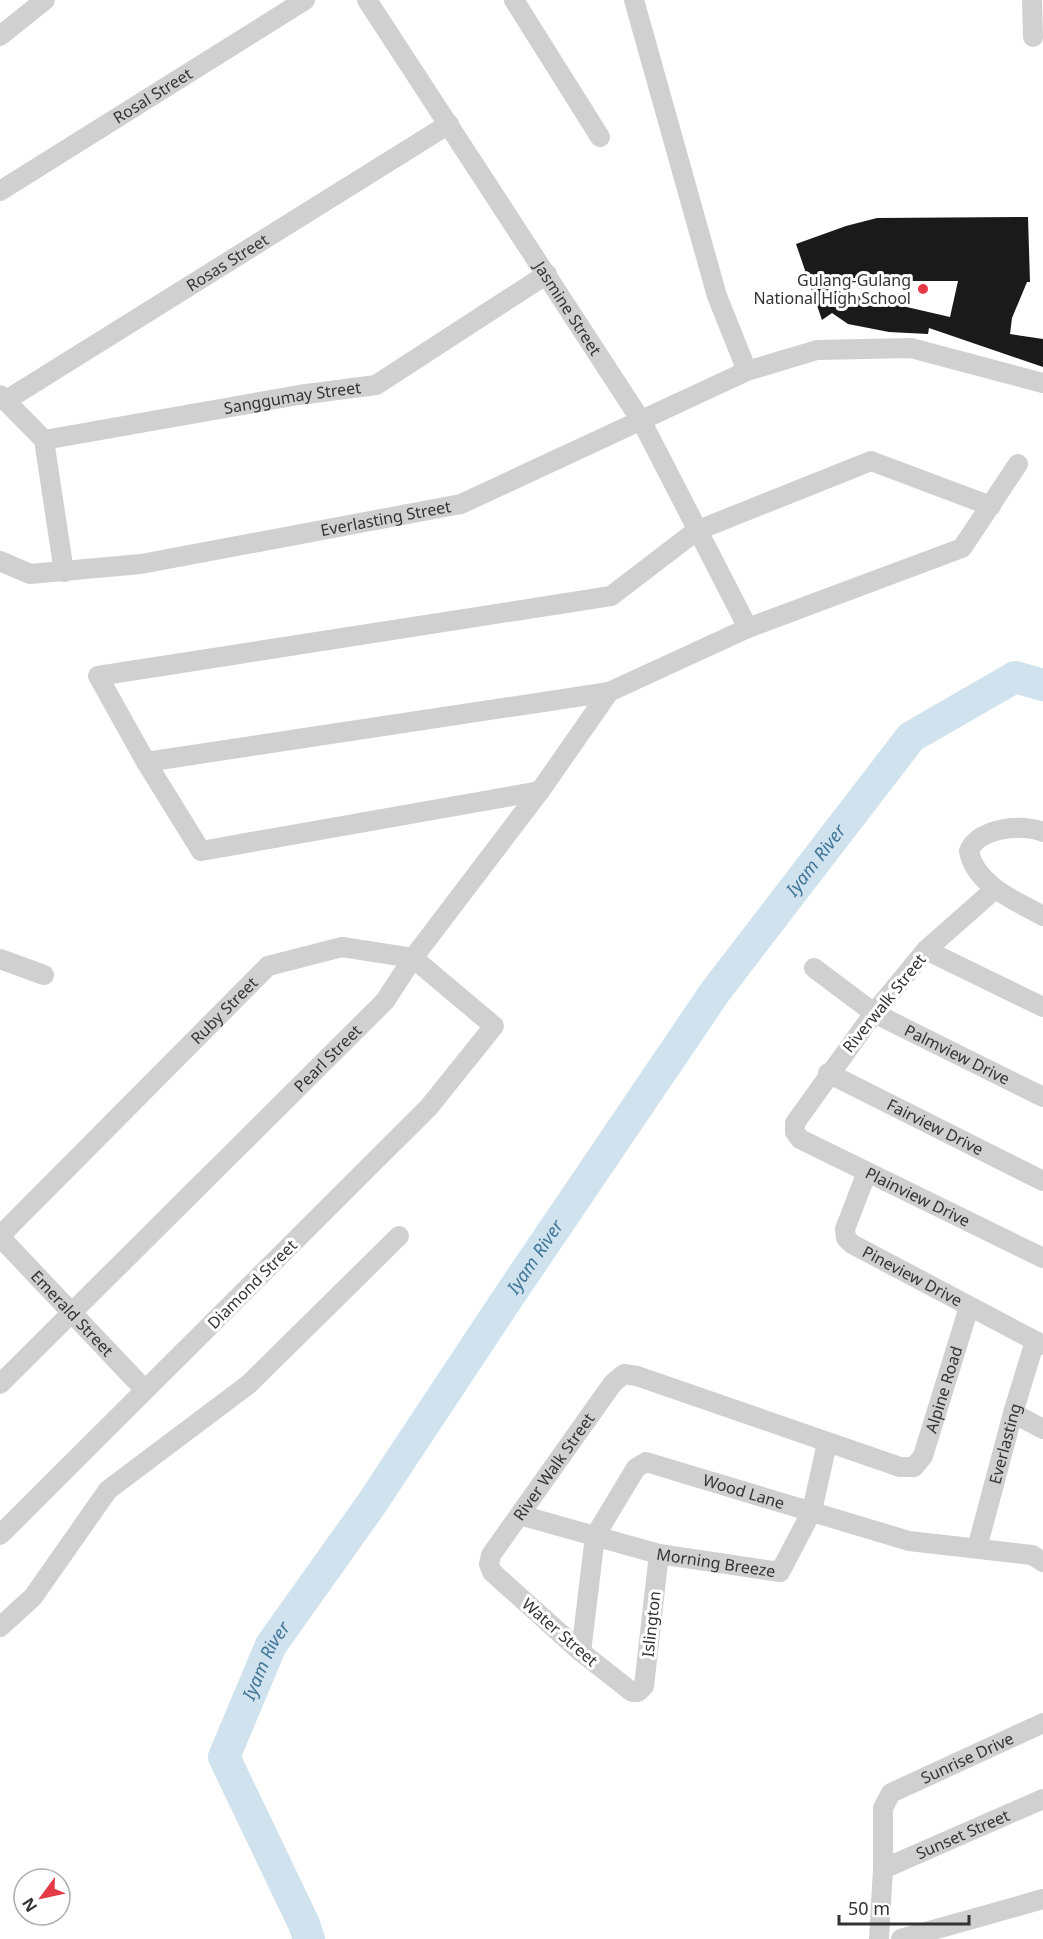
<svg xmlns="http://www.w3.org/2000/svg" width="1043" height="1939" viewBox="0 0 1043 1939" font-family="'Noto Sans',sans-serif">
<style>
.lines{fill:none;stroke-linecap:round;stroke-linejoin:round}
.river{stroke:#cfe2ee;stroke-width:32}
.building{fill:#1a1a1a;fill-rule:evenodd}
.minor{stroke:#d0d0d0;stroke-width:20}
.poi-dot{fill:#e63946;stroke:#fff;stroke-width:2}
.labels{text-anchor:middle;stroke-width:6;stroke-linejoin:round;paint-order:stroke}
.street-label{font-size:16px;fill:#333;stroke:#fff}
.poi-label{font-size:16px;fill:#333;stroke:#fff;text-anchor:end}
.water-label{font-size:18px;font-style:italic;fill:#3f7597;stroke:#fff}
</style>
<rect width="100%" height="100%" fill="#fff"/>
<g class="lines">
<path class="river" id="s1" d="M309,1939l-5,-15 -80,-167 47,-112 99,-139 135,-204 210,-310 196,-255 104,-60 28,8"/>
</g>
<path class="building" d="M1028,217l2,65h-3l-15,36 -2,16 33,5v28l-114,-39 -1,6 -39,-2 -41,-8 -16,-11 -10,7 -26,-76 50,-18 31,-8zM821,281h137l-8,36 -130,-30z"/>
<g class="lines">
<g class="minor">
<path id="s2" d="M367,0l275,422 106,206"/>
<polyline points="514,0 600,137"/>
<polyline points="634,0 717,296 747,371"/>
<polyline points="1032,0 1033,37"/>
<polyline points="0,36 45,0"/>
<path id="s3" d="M0,191l305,-191"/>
<polyline points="0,395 44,440 64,572"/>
<path id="s4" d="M5,401l444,-277"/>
<path id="s5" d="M44,440l255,-45 77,-10 171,-111"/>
<path id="s6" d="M0,561l30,13 111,-10 320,-60 286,-133 70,-21 94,-2 132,35"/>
<polyline points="146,762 609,692 748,628 962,548 1018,464"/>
<polyline points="540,791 201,851 146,762 98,676 611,596 696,531 871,461 991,506"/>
<path d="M1043,832c-20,-9 -65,-4 -74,19 6,34 47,50 74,65"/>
<path id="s7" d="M995,889l-69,61 -52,63 -79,110v9l5,7 243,119"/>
<polyline points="926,950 1043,1007"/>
<polyline points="0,959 44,975"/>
<path id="s8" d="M814,968l60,45 169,84"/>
<path id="s9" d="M828,1073l215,108"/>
<path id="s10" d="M867,1172l-22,57 1,9 6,6 191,101"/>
<path id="s11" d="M0,1236l268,-270 74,-19 71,11 81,68 -65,81 -429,428"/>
<path id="s12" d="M0,1237l145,153"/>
<path id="s13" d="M0,1384l385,-383 28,-43 127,-167 69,-99"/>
<polyline points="1013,1413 1043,1429"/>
<path id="s14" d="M520,1515l139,39 121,18 32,-61 15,-68"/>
<path id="s15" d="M977,1548l36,-135 22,-72"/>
<path id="s16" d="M659,1554l-15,132 -6,6h-6l-51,-40 -89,-80 -3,-8 2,-9 122,-172 11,-9 13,2 263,91h14l9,-11 46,-149"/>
<polyline points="0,1627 33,1597 108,1490 249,1384 399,1236"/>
<path id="s17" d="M581,1652l14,-116 41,-68 10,-6 263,79 123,14 11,7"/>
<path id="s18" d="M883,1869l160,-70"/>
<path id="s19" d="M879,1939l4,-70v-61l8,-15 152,-70"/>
<polyline points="901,1939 1043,1899"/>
</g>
</g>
<circle class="poi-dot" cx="923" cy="289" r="6"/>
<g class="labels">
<g class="street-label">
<text dy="6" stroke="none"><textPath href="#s3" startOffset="180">Rosal Street</textPath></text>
<text dy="6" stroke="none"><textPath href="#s4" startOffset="262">Rosas Street</textPath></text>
<text dy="6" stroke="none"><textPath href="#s2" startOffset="368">Jasmine Street</textPath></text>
<text dy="6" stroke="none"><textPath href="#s5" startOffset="252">Sanggumay Street</textPath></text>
<text dy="6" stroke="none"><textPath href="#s6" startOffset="393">Everlasting Street</textPath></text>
<text transform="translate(884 1003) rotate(-51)" y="6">Riverwalk Street</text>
<text dy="6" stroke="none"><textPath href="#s11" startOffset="318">Ruby Street</textPath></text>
<text dy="6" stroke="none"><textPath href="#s8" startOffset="168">Palmview Drive</textPath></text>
<text dy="6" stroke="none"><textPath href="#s13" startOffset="462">Pearl Street</textPath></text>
<text dy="6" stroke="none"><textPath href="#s9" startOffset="120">Fairview Drive</textPath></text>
<text dy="6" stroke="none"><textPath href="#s7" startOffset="458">Plainview Drive</textPath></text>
<text dy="6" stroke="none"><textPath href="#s10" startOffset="147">Pineview Drive</textPath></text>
<text transform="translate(252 1284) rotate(-45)" y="6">Diamond Street</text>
<text dy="6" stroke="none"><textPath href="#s12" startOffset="105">Emerald Street</textPath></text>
<text dy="6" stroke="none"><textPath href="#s16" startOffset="964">Alpine Road</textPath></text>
<text dy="6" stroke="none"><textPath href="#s15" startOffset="108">Everlasting</textPath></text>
<text dy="6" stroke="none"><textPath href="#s16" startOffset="458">River Walk Street</textPath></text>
<text dy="6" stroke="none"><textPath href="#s17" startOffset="310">Wood Lane</textPath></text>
<text dy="6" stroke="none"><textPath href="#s14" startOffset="202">Morning Breeze</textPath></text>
<text transform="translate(651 1624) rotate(-84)" y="6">Islington</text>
<text transform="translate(560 1632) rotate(41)" y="6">Water Street</text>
<text dy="6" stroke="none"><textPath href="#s19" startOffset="232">Sunrise Drive</textPath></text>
<text dy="6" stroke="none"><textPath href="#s18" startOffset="87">Sunset Street</textPath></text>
</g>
<g class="poi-label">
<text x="911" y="286">Gulang-Gulang<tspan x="911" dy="18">National High School</tspan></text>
</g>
<g class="water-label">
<text dy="6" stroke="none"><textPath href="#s1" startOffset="1278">Iyam River</textPath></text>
<text dy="6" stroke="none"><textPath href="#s1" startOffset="792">Iyam River</textPath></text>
<text dy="6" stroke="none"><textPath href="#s1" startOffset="306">Iyam River</textPath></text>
</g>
</g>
<g transform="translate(42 1897) rotate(237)"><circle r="28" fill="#ffffff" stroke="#adadad" stroke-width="1.5"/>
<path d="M0-4.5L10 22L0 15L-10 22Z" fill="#e63946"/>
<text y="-9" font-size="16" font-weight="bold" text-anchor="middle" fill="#333333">N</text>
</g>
<path d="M839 1915v9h130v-9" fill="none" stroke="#333333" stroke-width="3"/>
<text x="848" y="1915" font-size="18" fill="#333333" stroke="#ffffff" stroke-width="4.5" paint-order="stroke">50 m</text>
</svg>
